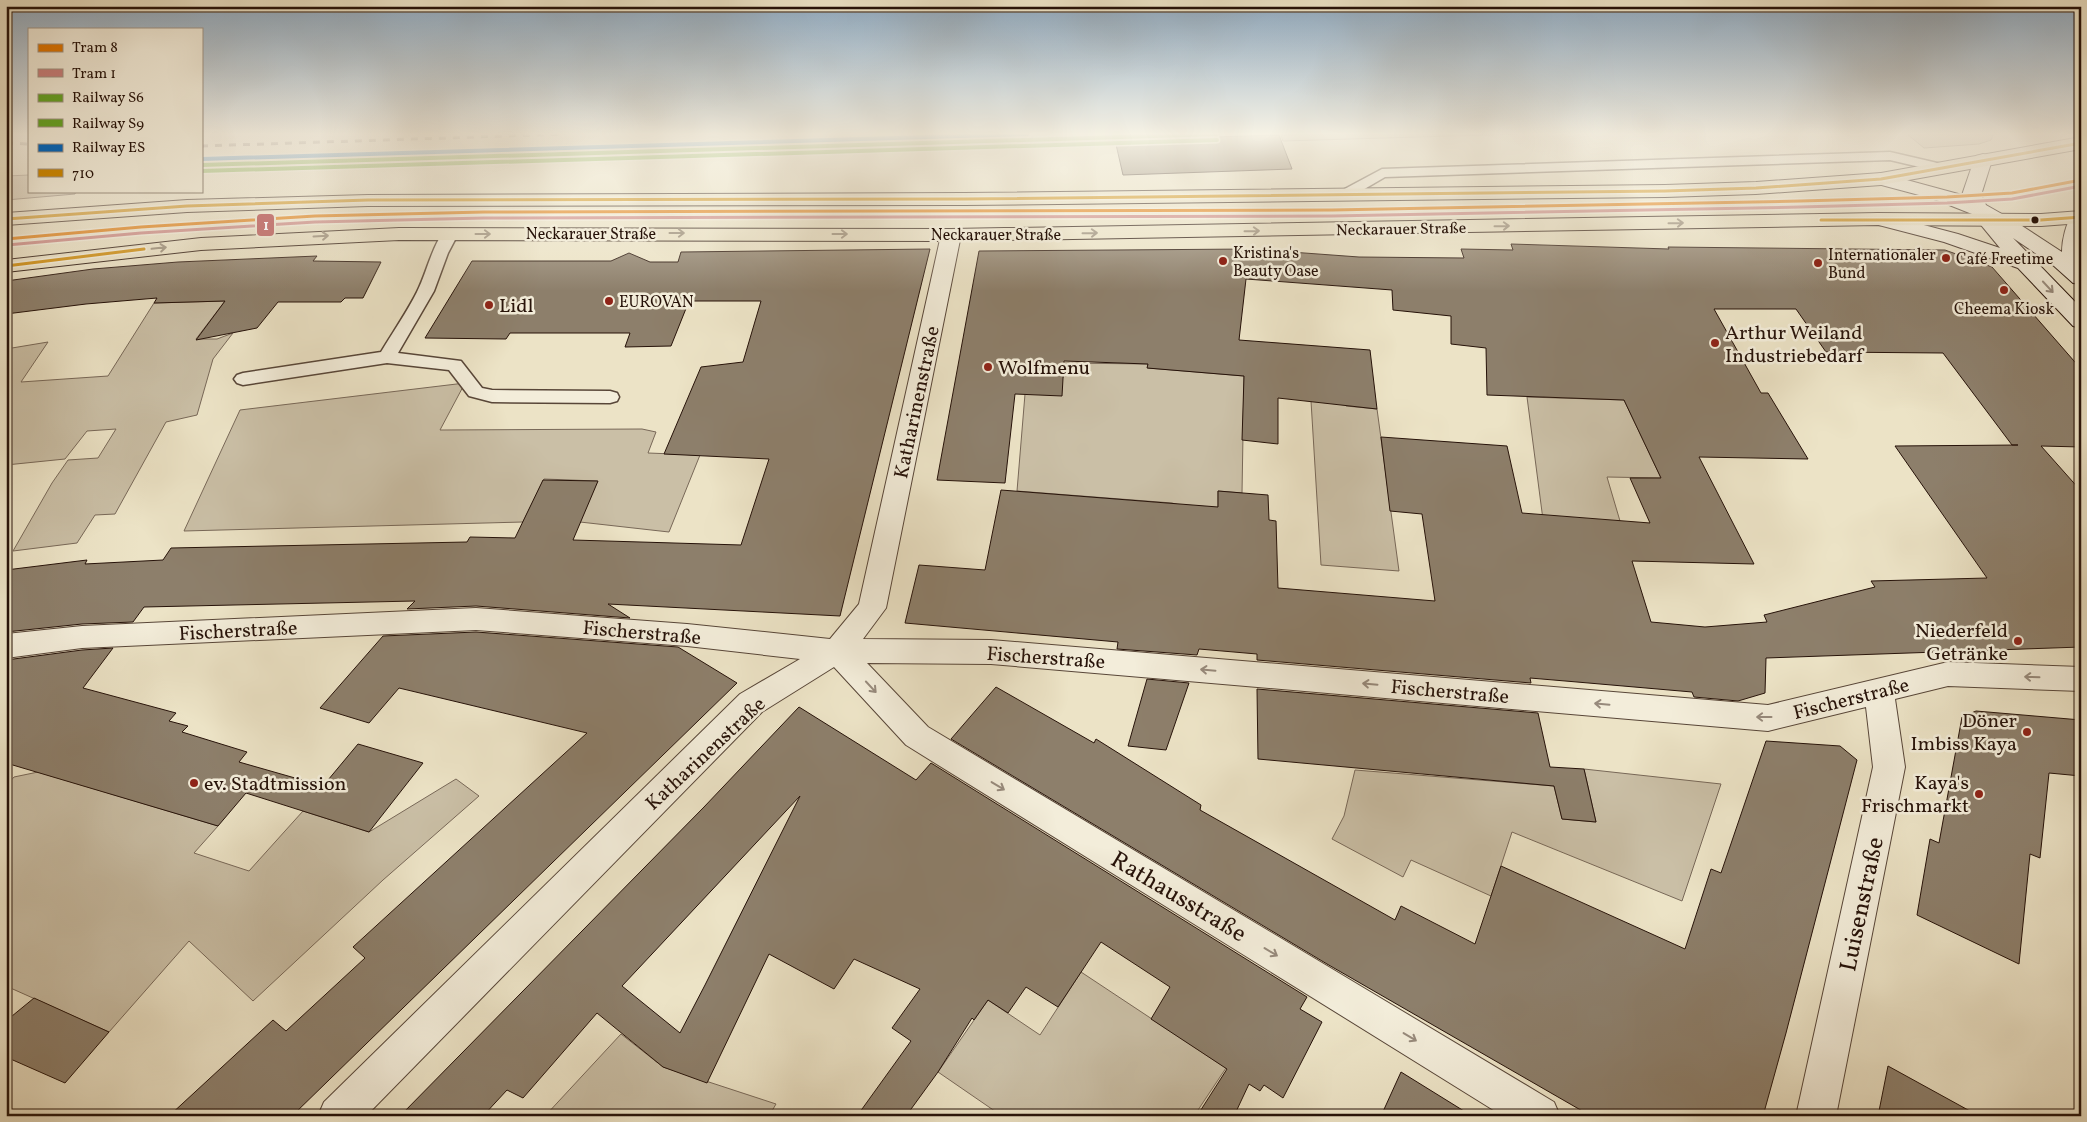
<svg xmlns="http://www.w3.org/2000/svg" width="2087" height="1122" viewBox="0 0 2087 1122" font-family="Vollkorn,serif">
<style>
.green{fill:#cabfa6;stroke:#786858}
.building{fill:#8d7f6b;stroke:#261209;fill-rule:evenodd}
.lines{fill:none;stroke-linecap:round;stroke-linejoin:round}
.lane-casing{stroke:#584638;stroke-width:3}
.street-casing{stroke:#584638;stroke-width:2}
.secondary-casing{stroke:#261209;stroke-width:2}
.primary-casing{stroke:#261209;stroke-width:2}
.lane{fill:#f3edda;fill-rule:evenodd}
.street{fill:#f3edda;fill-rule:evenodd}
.secondary{fill:#f3edda;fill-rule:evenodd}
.primary{fill:#ece3c6;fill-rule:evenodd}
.rail{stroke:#261209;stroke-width:3;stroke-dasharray:7 7;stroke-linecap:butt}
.bus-1-casing{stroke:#f3edda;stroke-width:6}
.bus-1{stroke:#cd8802;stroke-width:3}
.rail-1-casing{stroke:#f3edda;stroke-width:7}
.rail-2-casing{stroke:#f3edda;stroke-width:7}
.rail-3-casing{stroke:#f3edda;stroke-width:7}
.rail-1{stroke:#64a425;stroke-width:4}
.rail-2{stroke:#64a425;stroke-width:4}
.rail-3{stroke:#0065bd;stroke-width:4}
.tram-1-casing{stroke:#f3edda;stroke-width:6}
.tram-2-casing{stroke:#f3edda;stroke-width:6}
.tram-1{stroke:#e17600;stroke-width:3}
.tram-2{stroke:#ca807e;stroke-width:3}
.oneway{stroke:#938571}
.oneway2{stroke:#978a7c}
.bus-dot{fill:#261209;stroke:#f3edda;stroke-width:2}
.poi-dot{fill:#8f2418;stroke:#f3edda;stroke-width:2}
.labels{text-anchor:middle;stroke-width:5;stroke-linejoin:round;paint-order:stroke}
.far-street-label{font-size:16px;fill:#261209;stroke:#f3edda}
.far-poi-label{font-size:16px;fill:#261209;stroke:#f3edda;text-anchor:start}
.poi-label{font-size:20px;fill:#261209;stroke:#f3edda;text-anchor:start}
.street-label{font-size:20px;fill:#261209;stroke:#f3edda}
.near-street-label{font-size:24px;fill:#261209;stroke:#f3edda}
.line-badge{stroke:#f3edda;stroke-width:2}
.badge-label{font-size:14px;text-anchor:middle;font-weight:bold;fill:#fff}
</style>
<rect width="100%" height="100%" fill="#ece3c6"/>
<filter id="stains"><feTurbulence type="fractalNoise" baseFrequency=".004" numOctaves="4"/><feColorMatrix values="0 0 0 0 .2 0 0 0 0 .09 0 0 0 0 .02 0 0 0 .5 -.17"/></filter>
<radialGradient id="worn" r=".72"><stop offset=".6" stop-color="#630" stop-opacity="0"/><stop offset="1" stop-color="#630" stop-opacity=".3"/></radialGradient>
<g class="green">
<polygon points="1312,134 1518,134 1283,141 1281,135"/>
<polygon points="1907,134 1994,134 1991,140 1979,144 1924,148"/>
<polygon points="29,175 29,191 76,191 75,194 6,200 6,176"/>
<polygon points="225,301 196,339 217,339 233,333 213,359 197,415 166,422 115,514 95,515 77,543 13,551 52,483 68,460 98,458 116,429 87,431 65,459 6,465 6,349 48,342 21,382 108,376 154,303"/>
<polygon points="1064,363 1148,364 1148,368 1244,376 1242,493 1218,491 1218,516 1172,503 1017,491 1025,394 1063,378"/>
<polygon points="465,383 440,430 642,429 656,432 648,453 700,455 669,532 580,522 597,481 544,479 523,522 184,531 240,410"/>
<polygon points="1345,390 1346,406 1377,409 1399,571 1321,565 1311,401"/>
<polygon points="1527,397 1624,400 1661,478 1607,477 1620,521 1548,558"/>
<polygon points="1584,769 1721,784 1682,901 1512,832 1491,896 1411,860 1403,877 1332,839 1344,816 1355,770 1554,786 1562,819 1596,822"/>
<polygon points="38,772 218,826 194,853 249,871 303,811 369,832 456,779 479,796 383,880 253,1001 189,941 109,1032 6,986 6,786 14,777"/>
<polygon points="1081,972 1226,1068 1194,1116 1002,1116 938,1072 988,1000 1040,1035"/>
<polygon points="621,1034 663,1067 776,1104 769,1116 545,1116"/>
</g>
<g class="building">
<polygon points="1279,135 1292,169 1123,175 1115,140"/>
<path d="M1511,244l158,5 -1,-2 277,3 47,17 89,102v78l-40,-1 40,45v156l-315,11 -1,35 -27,8 -44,-4 -2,-5 -115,-10 -47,-4 1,5 -274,-23v-6l-58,-5 -2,6 -80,-6 1,-7 -213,-19 14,-58 66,5 16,-80 217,17v-16l50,4 1,25 7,1 2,67 157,13 -13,-87 -32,-3 -9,-74 126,9 15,67 128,10 -20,-45h31l-37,-78 -137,-5 -1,-47 -35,-4v-28l-58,-6 -1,-20 -146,-11 -7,61 131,10 7,59 -99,-11v46l-36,-4 2,-64 -97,-8 1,-4 -84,-3 -2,35 -47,-2 -10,89 -68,-3 42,-229 271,-2 109,8 105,1 -3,-9 52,1zM1714,309h82l30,43 117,1 69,92h6l-123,1 92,132 -116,3 4,6 -111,28 3,7 -62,5 -54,-5 -19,-61 122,3 -55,-107 109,2 -40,-66h-7z"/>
<polygon points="930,249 840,616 608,604 630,618 476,606 407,609 415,601 144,607 133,622 82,624 6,632 6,570 87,560 85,564 163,560 171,548 467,542 470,537 515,538 543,480 598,481 573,540 741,545 769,459 664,454 701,367 743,362 761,301 689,301 671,346 625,347 630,333 510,333 506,339 425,338 472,261 611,261 629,253 650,262 678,262 681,252"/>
<polygon points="317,256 313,261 381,262 363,298 345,298 341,302 278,302 257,328 196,340 225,301 154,303 157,298 86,304 6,314 6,281 93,269 178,262"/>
<polygon points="476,632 678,647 737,683 292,1116 169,1116 273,1020 286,1031 365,958 353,947 587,733 399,688 369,723 320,708 383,636"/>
<polygon points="113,648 83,688 176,713 169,721 188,726 182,732 247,752 239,762 323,786 358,744 423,763 369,832 246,793 218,826 6,763 6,660 82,650"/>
<polygon points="1147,679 1189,683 1166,750 1128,746"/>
<polygon points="996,687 1094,743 1096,739 1201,805 1200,810 1395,920 1401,906 1475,944 1501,866 1685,949 1711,869 1721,873 1766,741 1840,746 1857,760 1786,1033 1763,1116 1591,1116 1327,964 951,739"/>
<polygon points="1257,689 1538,713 1550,767 1584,769 1596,822 1562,819 1554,786 1258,759"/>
<path d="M799,707l117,73 15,-17 376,234 -7,12 22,13 -39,76 -19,-13 -4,6 -11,-7 -15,32h-37l30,-47 -76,-50 19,-32 -69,-45 -43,65 -32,-20 -18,26 -20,-13 -14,20 -2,-2 -34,54 -32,44h-49l54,-75 -19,-13 28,-39 -66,-30 -20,30 -65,-35 -62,129 -44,-16 -66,-54 -74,85 -16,-8 -24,26h-83l304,-309zM800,796l-95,189 -25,48 -58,-47z"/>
<polygon points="1976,711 2081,720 2081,776 2049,773 2040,858 2030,854 2019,964 1917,915 1930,839 1939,843 1962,717"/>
<polygon points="34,998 109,1032 65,1083 6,1057 6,1021"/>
<polygon points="1888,1066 1979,1116 1878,1116"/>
<polygon points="1401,1072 1472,1116 1381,1116"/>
</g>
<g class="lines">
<g class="lane-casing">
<g id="lane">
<polygon points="1890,152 1946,165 1948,168 1946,171 1941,172 1890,160 1385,177 1349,198 1339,198 1336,195 1339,192 1382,169"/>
<path d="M450,229l6,2 2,3 -10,19 -14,38 -36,62 63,8 21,27 10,2 118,1 7,2 2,4 -2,4 -7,2 -118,-1 -23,-6 -20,-26 -62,-7 -144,22 -6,-2 -3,-4 3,-4 6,-2 138,-21c12,-20 26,-40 36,-60 10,-20 14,-43 27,-61z"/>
</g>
</g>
<g class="street-casing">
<polygon id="street" points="951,229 958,231 961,235 886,608 863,639 991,640 1768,705 1948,662 2081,667 2081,691 1948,686 1895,699 1905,767 1836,1116 1796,1116 1873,767 1866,707 1768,731 991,664 867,663 928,727 1554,1102 1560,1116 1503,1116 906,745 834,667 762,712 366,1116 318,1116 324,1102 740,694 800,659 687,646 476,630 82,648 6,658 6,634 82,626 476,608 687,624 830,639 859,604 941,235 944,231"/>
</g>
<g class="secondary-casing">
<path id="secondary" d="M1983,154l7,2 2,4 -10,32v5l4,8 30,17 46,30c0,-12 4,-29 11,-39l8,-2v73l-8,-1 -19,-17 -41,-28 68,70v20l-8,-2 -55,-58 -74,-26 -73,-19 -3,-4 3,-4 7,-2 80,21 42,14 -28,-34 -38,-15 -60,-16 -3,-4 3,-4 7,-2 81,22 12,-35 2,-4z"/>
</g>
<g class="primary-casing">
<g id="primary">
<polygon points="2081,137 2081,149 1881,185 1756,194 1665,197 964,205 368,206 187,212 6,225 6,213 187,200 368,195 964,193 1665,185 1756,182 1881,173"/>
<polygon points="2081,211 2081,223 2041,226 1878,225 951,241 399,240 201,250 6,272 6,260 201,238 399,228 951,229 1878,213 2041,214"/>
</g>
</g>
<use href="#lane" class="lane"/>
<use href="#street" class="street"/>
<use href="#secondary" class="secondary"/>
<use href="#primary" class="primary"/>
<g class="rail">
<polyline points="6,143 29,144"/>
<polyline points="201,146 565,134"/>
</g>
<g class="bus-1-casing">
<g id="bus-1">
<polyline points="6,219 187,206 368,200 964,199 1665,191 1756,188 1881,179 2081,143"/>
<polyline points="1821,220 2041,220 2081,217"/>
<polyline points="6,266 144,249"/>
</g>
</g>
<use href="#bus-1" class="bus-1"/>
<g class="rail-1-casing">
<polyline id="rail-1" points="201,165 1217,134"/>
</g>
<g class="rail-2-casing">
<polyline id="rail-2" points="201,171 1217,140"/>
</g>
<g class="rail-3-casing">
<polyline id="rail-3" points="201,159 1028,134"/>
</g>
<use href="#rail-1" class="rail-1"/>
<use href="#rail-2" class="rail-2"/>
<use href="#rail-3" class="rail-3"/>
<g class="tram-1-casing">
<polyline id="tram-1" points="6,239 141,227 315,216 484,212 1332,210 1800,201 1947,197 2012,193 2081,180"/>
</g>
<g class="tram-2-casing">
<polyline id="tram-2" points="7,245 141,233 315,222 484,218 1332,216 1800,207 1947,203 2012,199 2081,186"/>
</g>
<use href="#tram-1" class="tram-1"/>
<use href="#tram-2" class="tram-2"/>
</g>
<defs><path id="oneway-shaft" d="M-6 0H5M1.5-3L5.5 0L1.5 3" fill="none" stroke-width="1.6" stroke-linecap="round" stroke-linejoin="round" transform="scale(1.25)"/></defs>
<g class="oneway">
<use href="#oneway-shaft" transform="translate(1676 223) rotate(-1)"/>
<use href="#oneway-shaft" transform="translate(1502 226) rotate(-1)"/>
<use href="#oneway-shaft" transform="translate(1252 231) rotate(-1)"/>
<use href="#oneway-shaft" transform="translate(677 233)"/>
<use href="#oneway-shaft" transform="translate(1090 233) rotate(-1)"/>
<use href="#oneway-shaft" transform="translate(483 234)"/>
<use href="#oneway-shaft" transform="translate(840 234)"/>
<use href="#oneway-shaft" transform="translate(321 236) rotate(-3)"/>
<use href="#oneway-shaft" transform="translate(159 248) rotate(-6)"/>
</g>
<g class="oneway2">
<use href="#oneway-shaft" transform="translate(2048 287) rotate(47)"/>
<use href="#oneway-shaft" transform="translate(1208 670) rotate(-175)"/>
<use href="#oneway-shaft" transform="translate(2032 677) rotate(-178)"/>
<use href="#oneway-shaft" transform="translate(1370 684) rotate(-175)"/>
<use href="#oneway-shaft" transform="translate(871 687) rotate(47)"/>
<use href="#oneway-shaft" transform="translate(1602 704) rotate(-175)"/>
<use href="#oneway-shaft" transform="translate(1764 717) rotate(180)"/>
<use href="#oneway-shaft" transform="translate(998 786) rotate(31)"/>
<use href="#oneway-shaft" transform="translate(1271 952) rotate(31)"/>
<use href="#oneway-shaft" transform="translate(1410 1037) rotate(31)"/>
</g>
<linearGradient id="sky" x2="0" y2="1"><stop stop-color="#8faac1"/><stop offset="0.46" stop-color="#f6f2e5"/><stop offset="1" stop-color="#f6f2e5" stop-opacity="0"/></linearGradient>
<rect width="2087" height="291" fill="url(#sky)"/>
<circle class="bus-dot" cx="2035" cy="220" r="4.5"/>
<g class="poi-dot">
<circle cx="1946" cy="258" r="5"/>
<circle cx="1223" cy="261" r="5"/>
<circle cx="1818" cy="263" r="5"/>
<circle cx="2004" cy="290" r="5"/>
<circle cx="609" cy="301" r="5"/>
<circle cx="489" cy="305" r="5"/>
<circle cx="1715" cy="343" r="5"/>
<circle cx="988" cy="367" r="5"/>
<circle cx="2018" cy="641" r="5"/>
<circle cx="2027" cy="732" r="5"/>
<circle cx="194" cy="783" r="5"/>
<circle cx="1979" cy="794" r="5"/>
</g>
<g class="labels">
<g class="far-street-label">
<text transform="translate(1401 228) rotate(-1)" y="6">Neckarauer Straße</text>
<text x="591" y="239">Neckarauer Straße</text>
<text x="996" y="240">Neckarauer Straße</text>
</g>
<g class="far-poi-label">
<text x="1233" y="258">Kristina's<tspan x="1233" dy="18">Beauty Oase</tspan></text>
<text x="1828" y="260">Internationaler<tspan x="1828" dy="18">Bund</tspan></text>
<text x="1956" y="264">Café Freetime</text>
<text x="619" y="307">EUROVAN</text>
<text x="2004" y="314" text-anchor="middle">Cheema Kiosk</text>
</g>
<g class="poi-label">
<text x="499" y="312">Lidl</text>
<text x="1725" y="339">Arthur Weiland<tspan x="1725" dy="23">Industriebedarf</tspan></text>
<text x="998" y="374">Wolfmenu</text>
<text x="2008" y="637" text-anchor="end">Niederfeld<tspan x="2008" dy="23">Getränke</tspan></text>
<text x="2017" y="727" text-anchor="end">Döner<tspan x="2017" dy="23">Imbiss Kaya</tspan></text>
<text x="1969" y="789" text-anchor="end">Kaya's<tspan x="1969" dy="23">Frischmarkt</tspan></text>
<text x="204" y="790">ev. Stadtmission</text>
</g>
<g class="street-label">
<text transform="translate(916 402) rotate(-78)" y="7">Katharinenstraße</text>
<text transform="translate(238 630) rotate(-3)" y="7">Fischerstraße</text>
<text transform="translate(642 632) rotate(5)" y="7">Fischerstraße</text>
<text transform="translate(1046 657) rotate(4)" y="7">Fischerstraße</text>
<text transform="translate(1450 691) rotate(5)" y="7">Fischerstraße</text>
<text transform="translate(1851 698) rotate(-14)" y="7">Fischerstraße</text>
<text transform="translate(705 753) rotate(-43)" y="7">Katharinenstraße</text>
</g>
<g class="near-street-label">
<text transform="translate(1179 896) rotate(31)" y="8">Rathausstraße</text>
<text transform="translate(1861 904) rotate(-78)" y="8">Luisenstraße</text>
</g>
</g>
<rect class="line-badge" x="256" y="213" width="19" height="24" rx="5" fill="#ca807e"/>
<g class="badge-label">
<text x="266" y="230">1</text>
</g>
<rect width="2087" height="1122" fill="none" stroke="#ece3c6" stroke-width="25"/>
<rect x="8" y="8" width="2072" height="1107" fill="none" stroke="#261209" stroke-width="2.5"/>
<rect x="12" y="12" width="2062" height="1097" fill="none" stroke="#261209"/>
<rect x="28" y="28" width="175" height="165" fill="#f3edda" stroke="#a19586"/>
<rect x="38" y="44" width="25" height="8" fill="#e17600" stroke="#a19586"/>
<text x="72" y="52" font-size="15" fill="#261209">Tram 8</text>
<rect x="38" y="69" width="25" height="8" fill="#ca807e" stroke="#a19586"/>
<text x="72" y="78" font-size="15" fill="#261209">Tram 1</text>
<rect x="38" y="94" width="25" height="8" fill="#64a425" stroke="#a19586"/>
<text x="72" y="102" font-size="15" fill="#261209">Railway S6</text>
<rect x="38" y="119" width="25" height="8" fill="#64a425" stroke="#a19586"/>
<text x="72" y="128" font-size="15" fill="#261209">Railway S9</text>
<rect x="38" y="144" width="25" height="8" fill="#0065bd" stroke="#a19586"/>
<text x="72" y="152" font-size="15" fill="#261209">Railway ES</text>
<rect x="38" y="169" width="25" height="8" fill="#cd8802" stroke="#a19586"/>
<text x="72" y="178" font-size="15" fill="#261209">710</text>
<rect width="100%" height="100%" filter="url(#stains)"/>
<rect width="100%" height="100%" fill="url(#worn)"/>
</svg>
